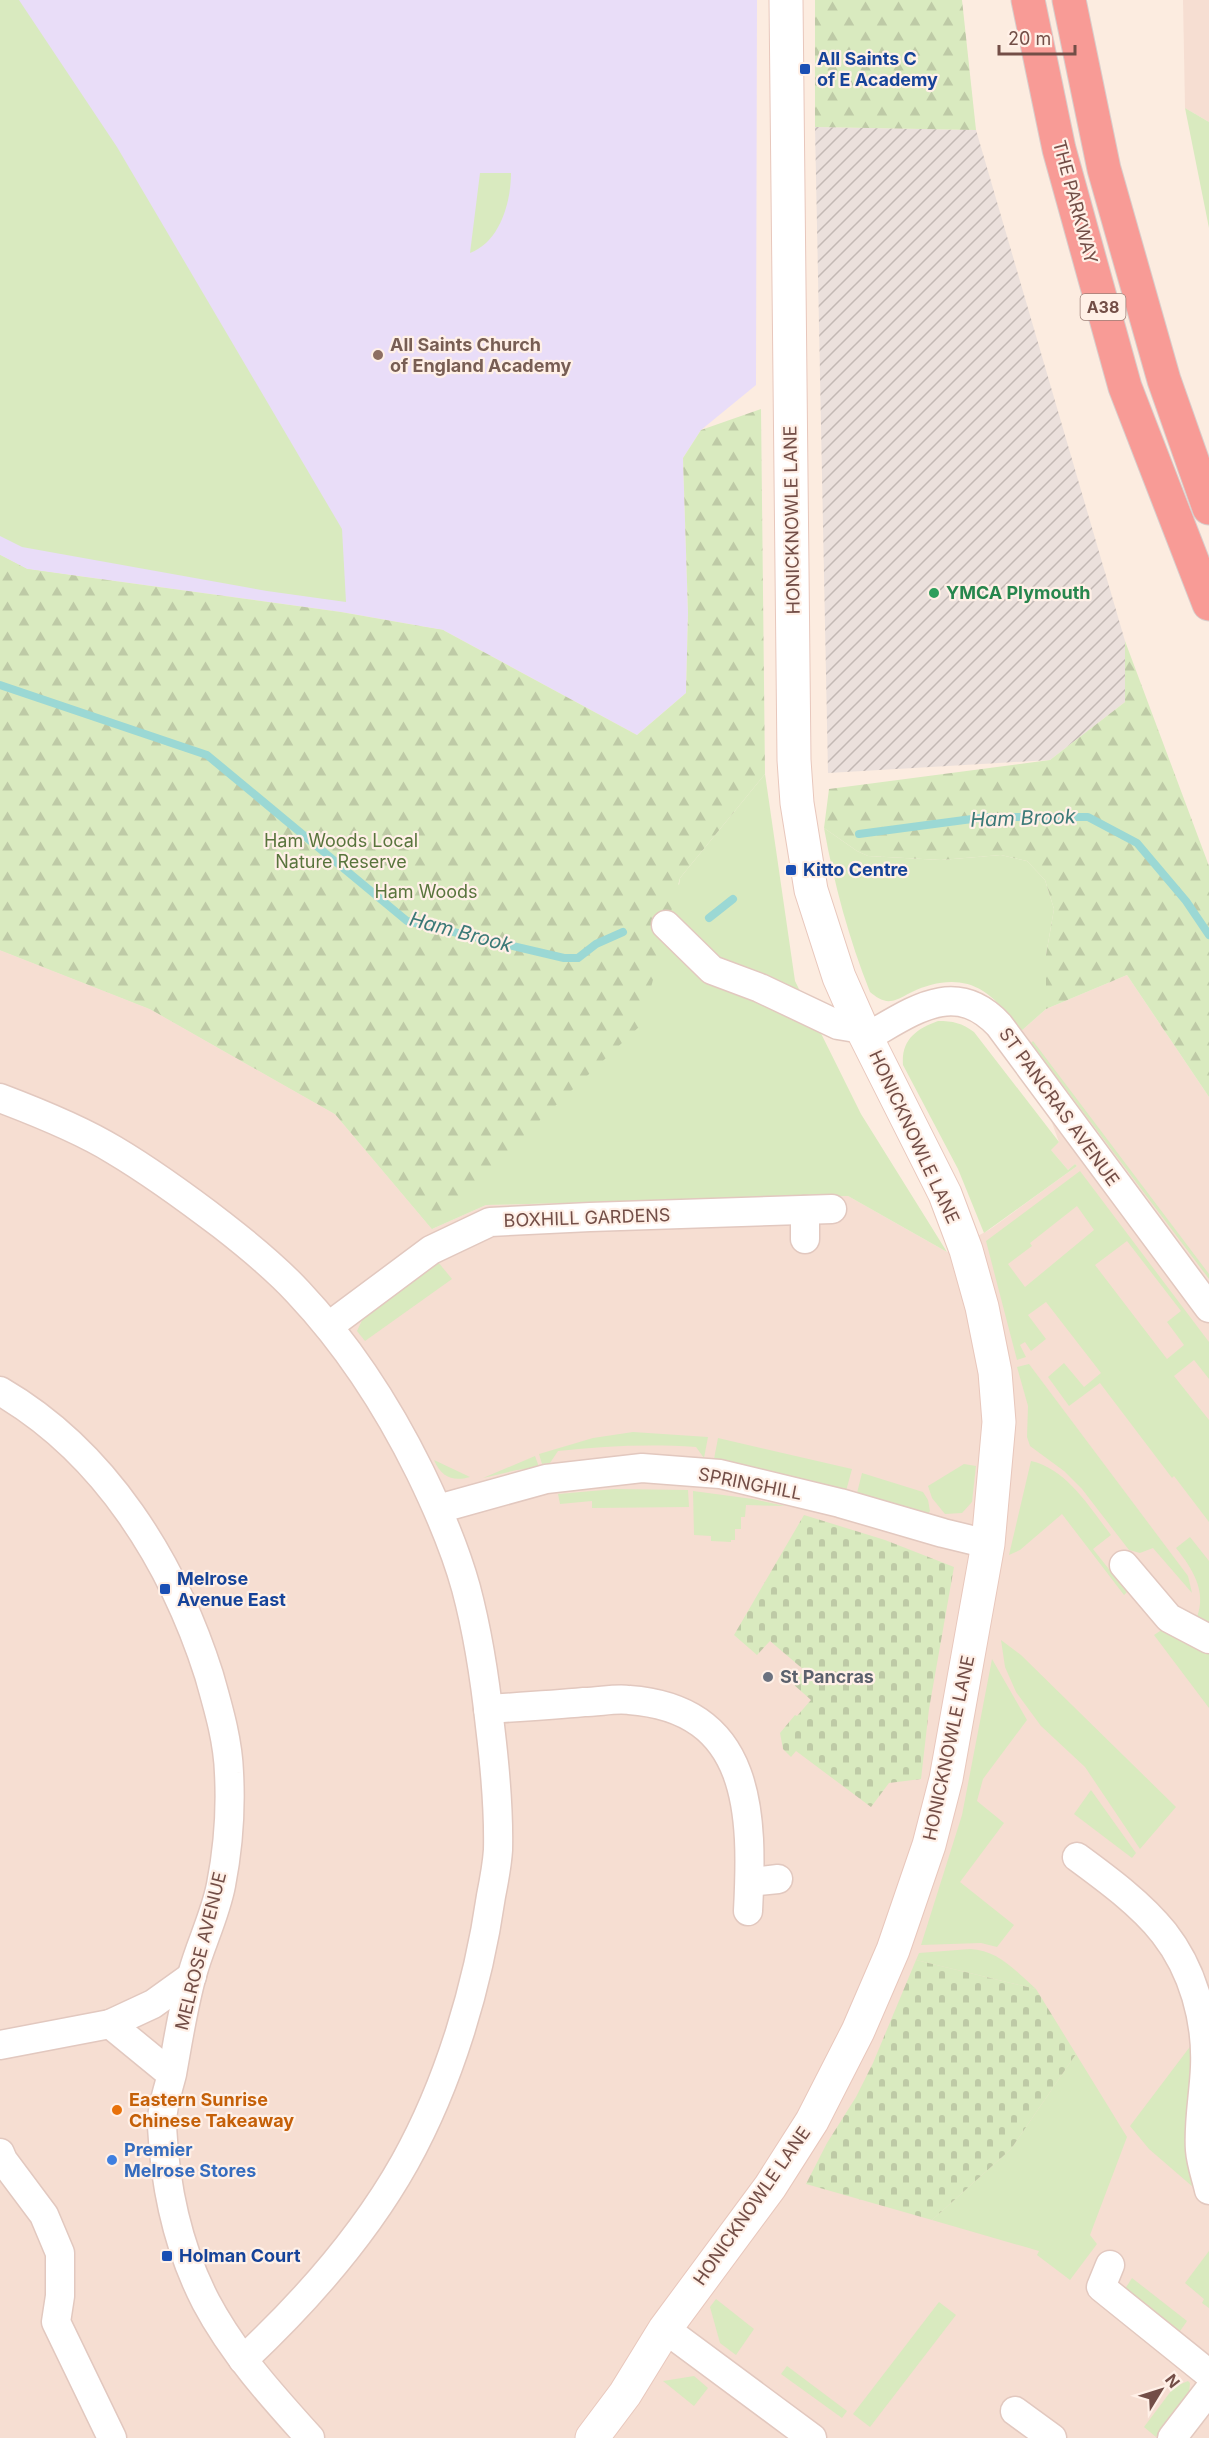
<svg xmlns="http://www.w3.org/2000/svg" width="1209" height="2438" viewBox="0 0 1209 2438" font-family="Inter,sans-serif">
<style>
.residential{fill:#f6ded2}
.industrial{fill:url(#industrial-furrows)}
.education{fill:#e9ddf8}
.green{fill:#d9eabf;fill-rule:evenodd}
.forest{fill:url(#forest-firs)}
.cemetery{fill:url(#cemetery-stones)}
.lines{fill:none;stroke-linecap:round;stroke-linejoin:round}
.stream{stroke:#9bd8d4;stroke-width:8}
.street-casing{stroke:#e2c8bf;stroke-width:31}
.secondary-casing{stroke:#e8c7bc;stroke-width:35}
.highway-casing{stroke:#d8cdcb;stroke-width:35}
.street{stroke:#fff;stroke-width:28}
.secondary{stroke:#fff;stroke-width:33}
.highway{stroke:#f89b96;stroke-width:33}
.transit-dot{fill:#1a4fb4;stroke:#fff0e7;stroke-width:2}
.education-dot{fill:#8d6e63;stroke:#fff0e7;stroke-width:2}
.leisure-dot{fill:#2e9e5b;stroke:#fff0e7;stroke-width:2}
.worship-dot{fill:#6b7280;stroke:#fff0e7;stroke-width:2}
.food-dot{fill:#e8710a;stroke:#fff0e7;stroke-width:2}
.shop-dot{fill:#3f7fe0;stroke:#fff0e7;stroke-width:2}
.labels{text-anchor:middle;stroke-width:4.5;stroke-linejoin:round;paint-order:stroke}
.shield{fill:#fff0e7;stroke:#9d7f77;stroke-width:1.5}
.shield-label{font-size:16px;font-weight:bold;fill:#734e47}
.transit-label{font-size:18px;font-weight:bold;fill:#164399;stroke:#fff0e7;text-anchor:start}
.street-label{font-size:18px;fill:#734e47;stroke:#fff0e7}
.education-label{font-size:18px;font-weight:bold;fill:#785e54;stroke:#fff0e7;text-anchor:start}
.leisure-label{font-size:18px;font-weight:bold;fill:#27864d;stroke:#fff0e7;text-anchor:start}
.park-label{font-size:18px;fill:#58743c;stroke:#fff0e7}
.worship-label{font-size:18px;font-weight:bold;fill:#5b616d;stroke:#fff0e7;text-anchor:start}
.food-label{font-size:18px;font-weight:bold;fill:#c56008;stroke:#fff0e7;text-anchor:start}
.shop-label{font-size:18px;font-weight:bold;fill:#366cbe;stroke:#fff0e7;text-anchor:start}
.water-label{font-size:20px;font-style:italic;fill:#3b7977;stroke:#fff0e7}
</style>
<defs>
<pattern id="industrial-furrows" width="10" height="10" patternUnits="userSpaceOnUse" patternTransform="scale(1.5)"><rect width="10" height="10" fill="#ebe0dc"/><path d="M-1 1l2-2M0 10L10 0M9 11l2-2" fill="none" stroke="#c3b8b4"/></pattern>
<pattern id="forest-firs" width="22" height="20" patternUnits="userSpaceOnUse" patternTransform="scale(1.5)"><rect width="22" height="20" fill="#d9eabf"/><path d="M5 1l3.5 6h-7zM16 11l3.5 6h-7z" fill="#becaa6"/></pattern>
<pattern id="cemetery-stones" width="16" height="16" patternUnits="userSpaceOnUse" patternTransform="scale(1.5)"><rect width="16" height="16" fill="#d9eabf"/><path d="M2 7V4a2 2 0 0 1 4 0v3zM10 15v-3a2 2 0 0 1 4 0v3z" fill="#becaa6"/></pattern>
</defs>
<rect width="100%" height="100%" fill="#fcece0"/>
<g class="residential">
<polygon points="1183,0 1209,0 1209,122 1185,108"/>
<polygon points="0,950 150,1009 335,1114 432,1229 486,1205 848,1196 947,1252 989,1230 1077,1166 1075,1164 1068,1170 1050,1149 1059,1142 1048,1112 995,1044 1020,1032 1046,1009 1127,975 1209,1097 1209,2438 0,2438"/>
</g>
<polygon class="industrial" points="815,127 976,130 1125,641 1125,702 1050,760 828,773"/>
<polygon class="education" points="0,0 757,0 756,385 701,430 683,458 688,613 686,693 637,735 443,630 341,612 27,569 0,555"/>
<g class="green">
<polygon points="0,0 19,0 117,147 342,529 346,602 267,591 22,547 0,536"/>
<polygon points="1185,108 1209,122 1209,228"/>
<path d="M480,173h31c0,29 -11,69 -41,80z"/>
<polygon points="0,555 27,569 443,630 544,723 679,885 680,878 765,774 795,981 861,1114 947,1252 848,1196 486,1205 432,1229 335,1114 150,1009 0,950"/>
<path d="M824,828l33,23 11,5 73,4 60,-5 26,6 18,19 9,29 -8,46v54l-26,23c-11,-15 -21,-31 -37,-41 -22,-14 -48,-10 -71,1 -7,3 -13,8 -21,9 -8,1 -15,-4 -21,-9 -21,-53 -36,-108 -46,-164z"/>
<path d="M938,1021c15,0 24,2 36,11l85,110 -8,8 17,20 7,-6 2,2 -93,67 -26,-64 -55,-104c-2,-25 13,-36 35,-44z"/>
<polygon points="1033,1041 1209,1274 1209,1279 1031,1043"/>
<path d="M1080,1171l129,171v37l-15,-19 -20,16 35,44v102l-35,-46 -2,2 -72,-95 -31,23 -21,-29 16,-14 20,24 17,-14 -55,-71 -18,13 18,24 -15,12 -6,-9 -5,3 6,12 -9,3 -31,-119zM1077,1206l17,24 -69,57 -17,-23 24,-18 -2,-3zM1127,1241l54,70 -14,11 17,23 -17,14 -72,-94z"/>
<polygon points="438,1262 452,1279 365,1341 357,1331 364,1316"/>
<polygon points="1029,1364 1188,1576 1192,1593 1153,1548 1140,1553 1129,1550 1082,1489 1064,1471 1030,1446 1027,1437 1028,1406 1017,1367"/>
<path d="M633,1432l75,5 -4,21 -8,-11c-47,-3 -92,-1 -138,4l-8,12 -8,1 -3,-10 54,-16z"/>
<polygon points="718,1438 852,1469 846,1491 714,1459"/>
<polygon points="535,1456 539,1467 517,1470 483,1478"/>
<path d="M434,1460l36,17c-17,5 -29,0 -36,-17z"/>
<path d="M1031,1461c36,8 59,47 80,74l-18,14 34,43 -3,3 -62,-81 -42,36 -11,5z"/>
<polygon points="964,1464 976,1466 972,1502 962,1513 945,1514 932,1498 928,1486"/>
<polygon points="862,1473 923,1492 928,1500 930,1511 928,1514 920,1514 857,1493"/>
<polygon points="615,1489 688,1490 689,1507 592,1508 592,1501 560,1504 558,1494"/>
<polygon points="693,1491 753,1499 785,1506 746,1505 745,1517 741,1517 741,1529 735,1529 735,1540 731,1540 731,1542 711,1541 711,1536 694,1535"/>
<path d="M1190,1537l19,24v63l-12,-7c10,-26 -5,-49 -21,-69z"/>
<polygon points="1163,1629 1192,1646 1209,1653 1209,1708 1154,1635"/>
<polygon points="1001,1640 1021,1655 1176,1807 1140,1849 1085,1767 1041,1726 1016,1692 1005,1667"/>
<polygon points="992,1659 1027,1720 983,1779 977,1801 1004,1823 960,1882 1014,1925 997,1947 981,1943 921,1945 962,1815"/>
<polygon points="1091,1790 1136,1853 1132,1858 1074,1814"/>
<path d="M970,1949c28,1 46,22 66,40l-120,-29 3,-7z"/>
<polygon points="1192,2044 1187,2158 1193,2187 1149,2149 1130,2126"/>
<polygon points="1076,2054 1127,2137 1090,2235 1097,2244 1070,2280 1037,2255 1039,2251 932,2220 1011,2149"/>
<polygon points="1209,2251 1209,2308 1202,2303 1204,2299 1185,2283"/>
<polygon points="1132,2278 1187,2321 1178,2334 1123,2292"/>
<polygon points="716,2299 754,2329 736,2355 720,2343 710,2307"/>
<polygon points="939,2302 956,2315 870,2427 853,2414"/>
<polygon points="787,2366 847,2411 842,2418 781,2374"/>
<polygon points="694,2376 708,2388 694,2406 663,2381"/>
<polygon points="1188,2381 1190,2383 1189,2393 1156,2437 1144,2427 1174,2387"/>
</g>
<g class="forest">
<polygon points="815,0 962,0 976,130 815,127"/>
<polygon points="761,409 765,774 680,878 641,1025 501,1157 432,1229 335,1114 150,1009 0,950 0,555 27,569 341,612 443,630 637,735 686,693 688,613 683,458 701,430"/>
<polygon points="1125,641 1209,866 1209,1097 1127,975 1046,1009 1046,955 1054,909 1045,880 1027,861 1001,855 941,860 868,856 857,851 824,828 829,789 1050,760 1125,702"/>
</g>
<g class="cemetery">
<polygon points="804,1515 885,1540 954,1567 929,1709 921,1779 889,1783 871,1807 796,1751 791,1757 783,1749 780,1733 795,1715 797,1716 811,1700 793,1684 804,1670 770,1641 757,1655 734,1635"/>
<polygon points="916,1960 1036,1989 1076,2054 1011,2149 932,2220 806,2184 827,2143 856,2097 873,2063"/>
</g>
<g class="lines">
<g class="stream">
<polyline points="0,685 207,755 407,921 564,958 578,958 596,944 623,932"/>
<polyline points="859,834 987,817 1088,817 1137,843 1186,901 1209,935"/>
<polyline points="709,918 733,899"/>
</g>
<g class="street-casing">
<g id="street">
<polyline points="666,925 712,970 760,988 838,1025 862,1029"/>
<path d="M867,1037c46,-26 88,-59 132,-12l210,283"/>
<path d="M0,1098c37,14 80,31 114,52 37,22 74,49 108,75 27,21 53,42 76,67 50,53 90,115 122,180 18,37 35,76 46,116 12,45 19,91 24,138 5,41 9,82 8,124 -1,15 -4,31 -7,46 -13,90 -42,187 -86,266 -42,75 -100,140 -162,198"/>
<polyline points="805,1210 805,1239"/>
<polyline points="329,1326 431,1250 490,1222 590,1217 832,1209"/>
<path d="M0,1391c105,61 173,171 209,284 9,32 19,65 20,98 2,37 -1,76 -8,112 -6,31 -21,60 -29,90 -9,32 -14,66 -20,99 -4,16 -11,35 -10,52 3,60 16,122 44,176 27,51 66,94 104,136"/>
<polyline points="438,1509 546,1479 642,1468 720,1474 840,1503 943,1533 988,1544"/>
<polyline points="1124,1565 1169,1618 1209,1639"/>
<path d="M488,1709c32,-2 64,-4 96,-7 15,0 31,-4 45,-2 124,9 124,115 119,211"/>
<path d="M1077,1857c30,22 64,47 87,76 29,37 43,87 41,134 -1,27 -7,56 -5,83 1,13 6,27 9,40"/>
<polyline points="750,1882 778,1879"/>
<polyline points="110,2024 171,2074"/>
<polyline points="0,2045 110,2024 153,2004 192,1976"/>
<polyline points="0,2153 3,2160 44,2215 60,2253 60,2296 56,2322 112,2438"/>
<polyline points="1110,2265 1101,2287 1209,2374"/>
<polyline points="665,2329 812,2438"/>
<polyline points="1015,2411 1052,2438"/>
<polyline points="1172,2438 1209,2390"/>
</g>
</g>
<g class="secondary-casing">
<polyline id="secondary" points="592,2438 625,2394 665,2329 770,2187 812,2121 858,2031 893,1950 929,1845 946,1779 988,1544 999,1422 995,1372 982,1307 966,1250 945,1194 862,1029 839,977 811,890 797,803 794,760 786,0"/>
</g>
<g class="highway-casing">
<g id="highway">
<polyline points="1028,0 1059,149 1125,387 1209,604"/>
<polyline points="1069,0 1104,169 1164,380 1209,508"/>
</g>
</g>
<use href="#street" class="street"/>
<use href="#secondary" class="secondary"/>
<use href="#highway" class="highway"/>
</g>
<g class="transit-dot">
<rect x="799" y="63" width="12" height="12" rx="3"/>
<rect x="785" y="864" width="12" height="12" rx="3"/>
<rect x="159" y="1583" width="12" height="12" rx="3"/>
<rect x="161" y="2250" width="12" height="12" rx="3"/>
</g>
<circle class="education-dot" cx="378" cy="355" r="6"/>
<circle class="leisure-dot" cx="934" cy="593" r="6"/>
<circle class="worship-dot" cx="768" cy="1677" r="6"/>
<circle class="food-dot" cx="117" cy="2110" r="6"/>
<circle class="shop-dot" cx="112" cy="2160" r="6"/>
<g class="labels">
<rect class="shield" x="1080.5" y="294" width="45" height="26" rx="4.5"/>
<g class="shield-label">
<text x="1103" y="313">A38</text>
</g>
<g class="transit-label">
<text x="817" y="65">All Saints C<tspan x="817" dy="21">of E Academy</tspan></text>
<text x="803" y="876">Kitto Centre</text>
<text x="177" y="1585">Melrose<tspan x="177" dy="21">Avenue East</tspan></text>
<text x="179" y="2262">Holman Court</text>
</g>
<g class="street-label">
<text transform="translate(1075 202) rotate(75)" y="6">THE PARKWAY</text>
<text transform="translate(792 520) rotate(-91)" y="6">HONICKNOWLE LANE</text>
<text transform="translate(1059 1107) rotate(54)" y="6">ST PANCRAS AVENUE</text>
<text transform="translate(914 1137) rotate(65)" y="6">HONICKNOWLE LANE</text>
<text transform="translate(587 1218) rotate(-2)" y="6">BOXHILL GARDENS</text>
<text transform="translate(750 1484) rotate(11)" y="6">SPRINGHILL</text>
<text transform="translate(949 1748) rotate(-78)" y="6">HONICKNOWLE LANE</text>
<text transform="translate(201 1951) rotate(-76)" y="6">MELROSE AVENUE</text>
<text transform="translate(752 2206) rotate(-55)" y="6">HONICKNOWLE LANE</text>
</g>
<g class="education-label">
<text x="390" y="351">All Saints Church<tspan x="390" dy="21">of England Academy</tspan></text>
</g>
<g class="leisure-label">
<text x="946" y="599">YMCA Plymouth</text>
</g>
<g class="park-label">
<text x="341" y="847">Ham Woods Local<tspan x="341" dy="21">Nature Reserve</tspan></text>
<text x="426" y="898">Ham Woods</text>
</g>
<g class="worship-label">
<text x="780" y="1683">St Pancras</text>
</g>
<g class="food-label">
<text x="129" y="2106">Eastern Sunrise<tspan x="129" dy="21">Chinese Takeaway</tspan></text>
</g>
<g class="shop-label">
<text x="124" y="2156">Premier<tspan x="124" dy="21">Melrose Stores</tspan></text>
</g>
<g class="water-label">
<text transform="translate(1023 818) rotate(-2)" y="7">Ham Brook</text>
<text transform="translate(461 932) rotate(15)" y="7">Ham Brook</text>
</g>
</g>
<g transform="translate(1161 2390) rotate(52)" stroke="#fff0e7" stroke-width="4.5" paint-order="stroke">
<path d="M0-4.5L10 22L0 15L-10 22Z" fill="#734e47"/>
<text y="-9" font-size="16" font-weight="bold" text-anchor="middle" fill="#734e47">N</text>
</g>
<path d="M999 45v9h76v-9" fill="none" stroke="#734e47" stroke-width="3"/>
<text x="1008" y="45" font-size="18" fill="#734e47" stroke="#fff0e7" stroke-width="4.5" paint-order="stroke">20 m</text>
</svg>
